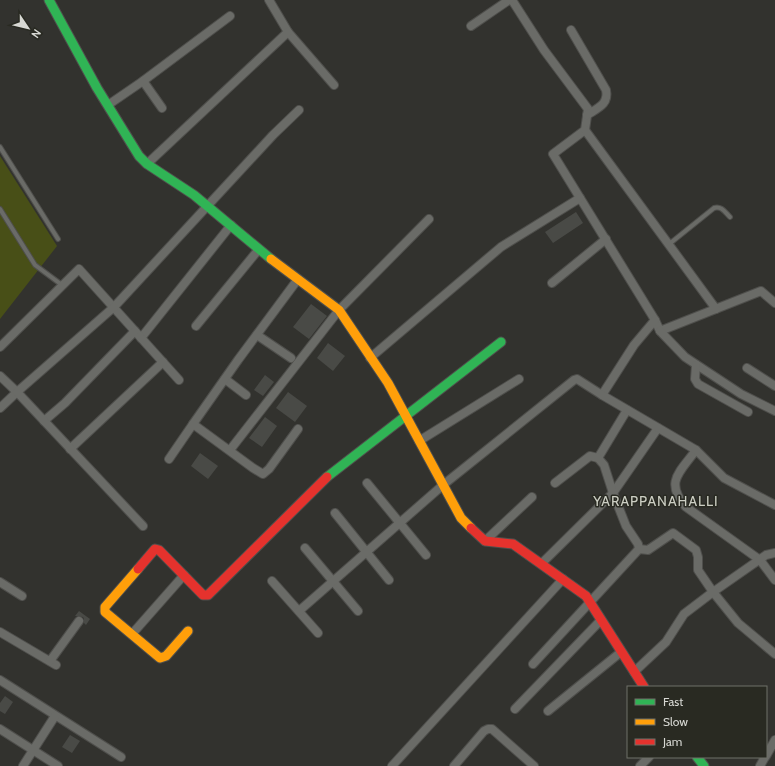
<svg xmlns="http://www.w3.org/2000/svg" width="775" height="766" viewBox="0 0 775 766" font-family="Cabin,sans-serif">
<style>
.green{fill:#484f17}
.building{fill:#494a46}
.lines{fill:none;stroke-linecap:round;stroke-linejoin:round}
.lane-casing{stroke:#4f4f4c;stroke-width:6}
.street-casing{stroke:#4f4f4c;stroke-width:10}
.fast-casing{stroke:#4f4f4c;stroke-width:11}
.slow-casing{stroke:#4f4f4c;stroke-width:11}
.jam-casing{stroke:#4f4f4c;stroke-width:11}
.lane{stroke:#6a6b67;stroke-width:4}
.street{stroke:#6a6b67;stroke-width:8}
.fast{stroke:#30b455;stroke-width:9}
.slow{stroke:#ff9f0a;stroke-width:9}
.jam{stroke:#e5322d;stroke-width:9}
.labels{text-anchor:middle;stroke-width:3;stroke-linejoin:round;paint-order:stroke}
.quarter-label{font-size:14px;letter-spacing:1px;fill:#cccec3;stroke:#292a22}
</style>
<rect width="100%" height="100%" fill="#32322e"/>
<polygon class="green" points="0,156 57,246 0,319"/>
<g class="building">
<polygon points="576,212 583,223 553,243 545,232"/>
<polygon points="311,304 327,316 309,339 293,327"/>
<polygon points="328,343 345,356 333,371 317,358"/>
<polygon points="265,375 274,382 263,396 254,390"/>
<polygon points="288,392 307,406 295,422 276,408"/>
<polygon points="265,417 277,426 262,447 249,438"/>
<polygon points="200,453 218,466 208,479 191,466"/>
<polygon points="79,611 90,619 86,625 84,623 84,619 83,617 75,616"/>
<polygon points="5,696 13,702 5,714 0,711 0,703"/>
<polygon points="70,735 80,741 72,753 62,747"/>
</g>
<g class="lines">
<g class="lane-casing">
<g id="lane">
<polyline points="0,147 58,239"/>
<polyline points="0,209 35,265 62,285"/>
<path d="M668,245l46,-37c8,-2 11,4 16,9"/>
</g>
</g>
<g class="street-casing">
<g id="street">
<polyline points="269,0 288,32 334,85"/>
<polyline points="512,0 544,50 588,109 585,130 553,154 655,320 660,331 761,291 775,303"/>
<polyline points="471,26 509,0"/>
<path d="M571,30l35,60c3,14 -8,18 -19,25"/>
<polyline points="143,81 162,108"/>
<polyline points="108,105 143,81 230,16"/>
<polyline points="585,130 716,309"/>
<polyline points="147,164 288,32"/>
<polyline points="552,283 606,239"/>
<polyline points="196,326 259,249"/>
<polyline points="660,331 685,357 691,361 741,394 775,411"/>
<polyline points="257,335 291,358"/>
<polyline points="141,338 231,225"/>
<polyline points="0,347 79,269 179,380"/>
<polyline points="370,358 501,247 580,198"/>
<polyline points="696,365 695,379 698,384 748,412"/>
<polyline points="747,368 775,386"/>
<polyline points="0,376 17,392 0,408"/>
<polyline points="225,379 246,395"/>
<polyline points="602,395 634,345 655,320"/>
<polyline points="44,421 65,403 135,331"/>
<polyline points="193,424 238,360 298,279"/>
<polyline points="419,441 519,379"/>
<polyline points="70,449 163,362"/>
<polyline points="230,450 339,310 429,219"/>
<path d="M696,450c-16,22 -32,32 -10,57l74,53 15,20"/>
<polyline points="598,458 627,410"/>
<polyline points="169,459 193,424 253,468 263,474 269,469 298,429"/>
<polyline points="367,483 426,555"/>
<polyline points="335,513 389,580"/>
<polyline points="143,526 17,392 114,307 273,135 299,110"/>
<polyline points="485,541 532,497"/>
<polyline points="305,548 358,611"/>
<polyline points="775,553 766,555 713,592 738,623 775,654"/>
<polyline points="541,564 613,493 658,428"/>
<polyline points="272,581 318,633"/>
<polyline points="0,582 22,596"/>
<polyline points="299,611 443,485 574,380 577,379 602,395 696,450 724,478 775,505"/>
<polyline points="0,632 56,665"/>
<polyline points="132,634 184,575"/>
<polyline points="50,661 79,621"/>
<polyline points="533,664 639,549 638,544 626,526 613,493 604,465 598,458 590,456 555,483"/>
<polyline points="634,672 666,642 684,614 713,592 698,570 698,557 696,550 673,533 648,550 639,549"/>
<polyline points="0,680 121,757"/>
<polyline points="515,709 601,620"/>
<polyline points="548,711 621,652"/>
<polyline points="0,729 58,766"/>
<polyline points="766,756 775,740"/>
<polyline points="23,766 55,716"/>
<polyline points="392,766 563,579"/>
<polyline points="454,766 484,731 488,729 492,729 534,766"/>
<polyline points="640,766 649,757"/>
<polyline points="760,766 765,757"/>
</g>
</g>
<g class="fast-casing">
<g id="fast">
<polyline points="49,0 97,88 139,156 147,164 194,195 271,259"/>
<polyline points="327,477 501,342"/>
<polyline points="697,757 704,766"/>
</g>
</g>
<g class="slow-casing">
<g id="slow">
<polyline points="271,259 339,310 388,383 461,518 471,528"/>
<polyline points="138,569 105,607 105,612 160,658 166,656 188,631"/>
</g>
</g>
<g class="jam-casing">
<g id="jam">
<polyline points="471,528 485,541 513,544 586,596 644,687"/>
<polyline points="138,569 155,549 159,550 203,595 208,595 327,477"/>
</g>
</g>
<use href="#lane" class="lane"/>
<use href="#street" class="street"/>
<use href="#fast" class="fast"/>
<use href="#slow" class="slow"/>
<use href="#jam" class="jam"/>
</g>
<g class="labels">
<g class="quarter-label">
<text x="656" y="506">YARAPPANAHALLI</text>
</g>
</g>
<rect x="627" y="686" width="140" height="72" fill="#292a22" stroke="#6f7069"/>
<rect x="635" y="699" width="20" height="6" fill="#30b455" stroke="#6f7069"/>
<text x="663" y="706" font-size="12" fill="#d7d8d3">Fast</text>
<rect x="635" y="719" width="20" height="6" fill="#ff9f0a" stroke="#6f7069"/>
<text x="663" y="726" font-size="12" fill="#d7d8d3">Slow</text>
<rect x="635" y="739" width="20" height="6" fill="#e5322d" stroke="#6f7069"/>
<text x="663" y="746" font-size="12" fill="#d7d8d3">Jam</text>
<g transform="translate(28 28) rotate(125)" stroke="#292a22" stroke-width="3" paint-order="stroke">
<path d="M0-3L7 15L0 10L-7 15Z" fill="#d7d8d3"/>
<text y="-6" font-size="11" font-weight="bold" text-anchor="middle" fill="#d7d8d3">N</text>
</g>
</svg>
